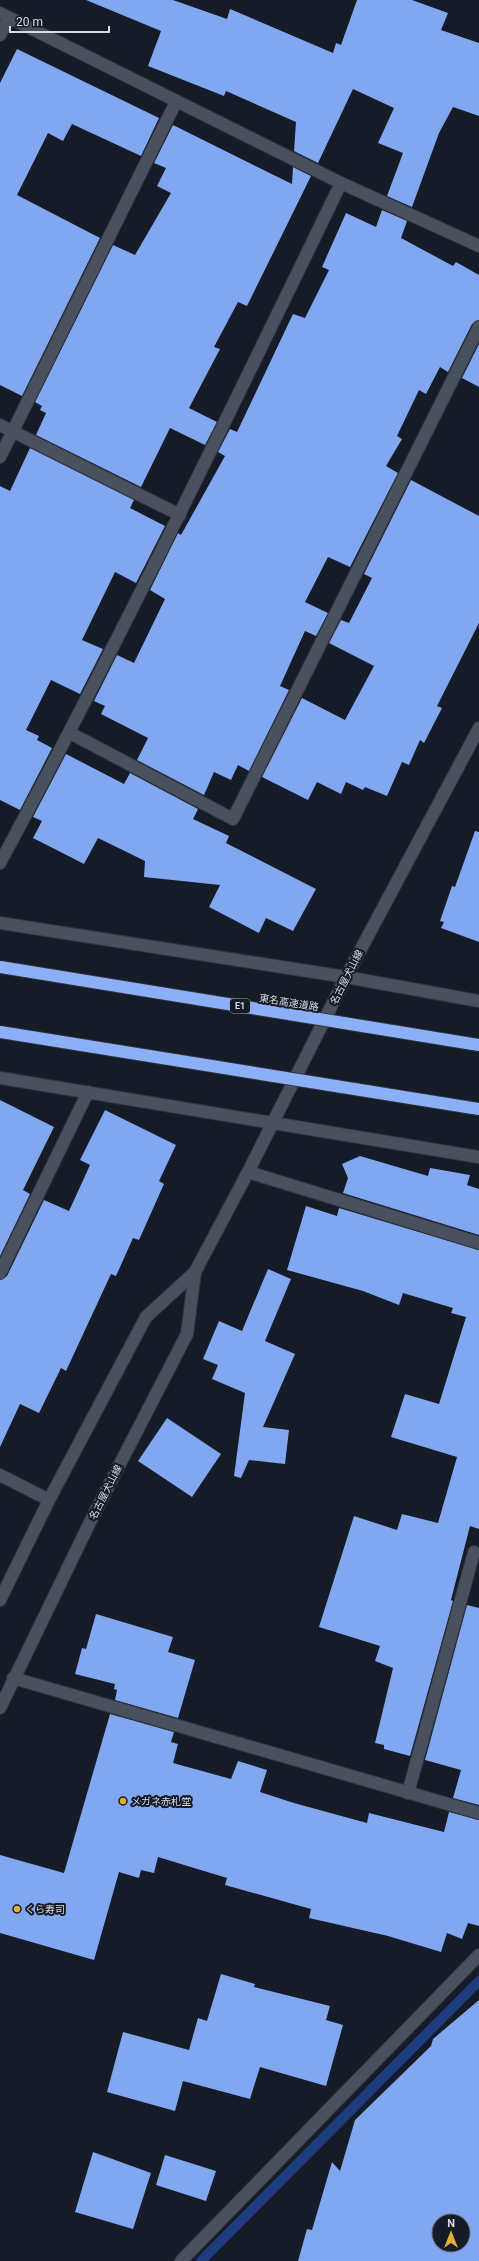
<svg xmlns="http://www.w3.org/2000/svg" width="479" height="2261" viewBox="0 0 479 2261" font-family="Roboto,'Noto Sans JP',sans-serif">
<style>
.lines{fill:none;stroke-linecap:round;stroke-linejoin:round}
.stream{stroke:#1e3c7d;stroke-width:10}
.building{fill:#81a7f1;fill-rule:evenodd}
.street-casing{stroke:#32353e;stroke-width:14}
.secondary-casing{stroke:#32353e;stroke-width:14}
.street{stroke:#49505e;stroke-width:12}
.secondary{stroke:#49505e;stroke-width:12}
.highway-bridge-casing{stroke:#32353e;stroke-width:14;stroke-linecap:butt}
.highway-bridge{stroke:#8cb0f7;stroke-width:12}
.poi-dot{fill:#e3ae35;stroke:#151b27;stroke-width:1.5}
.labels{text-anchor:middle;stroke-width:4;stroke-linejoin:round;paint-order:stroke}
.shield{fill:#151b27;stroke:#9da2ab;stroke-width:1}
.shield-label{font-size:9px;font-weight:bold;fill:#d7dce4}
.street-label{font-size:10px;fill:#d7dce4;stroke:#151b27}
.poi-label{font-size:10px;fill:#d7dce4;stroke:#151b27;text-anchor:start}
</style>
<rect width="100%" height="100%" fill="#151b27"/>
<g class="lines">
<polyline class="stream" points="201,2261 479,1981"/>
</g>
<g class="building">
<polygon points="86,0 173,0 227,19 230,9 333,53 336,43 341,45 357,0 412,0 448,13 441,30 479,43 479,116 453,107 439,133 412,207 387,196 403,153 378,143 394,108 353,89 318,163 294,151 296,122 226,91 224,96 148,66 161,31"/>
<polygon points="17,49 159,118 141,156 72,124 63,141 48,133 17,195 100,238 22,396 0,385 0,83"/>
<polygon points="173,125 292,184 293,167 311,176 247,306 238,302 214,347 220,349 189,408 217,422 205,445 170,428 141,487 36,435 46,413 40,410 42,406 35,402 113,245 135,255 171,193 157,186 166,168 154,163"/>
<polygon points="382,210 407,221 401,238 453,266 456,262 479,275 479,320 472,324 448,372 440,367 426,394 419,390 397,436 402,439 386,466 398,473 350,567 328,557 305,602 328,613 316,636 305,631 280,686 289,690 249,771 238,765 231,780 214,772 204,795 137,760 148,738 101,714 105,706 94,701 117,655 134,663 165,599 150,590 178,533 181,535 225,456 218,452 230,429 237,432 293,314 305,318 329,270 322,267 346,213 376,227"/>
<polygon points="479,344 479,387 462,378"/>
<polygon points="30,448 134,500 130,508 165,526 136,583 115,572 82,640 103,649 80,694 51,680 26,730 39,736 37,740 52,748 20,810 0,800 0,486 10,491"/>
<polygon points="411,480 479,516 479,623 437,706 442,708 424,743 420,740 409,765 402,762 387,796 365,787 363,790 346,782 341,794 317,782 308,800 262,777 302,698 345,720 374,666 329,643 341,620 349,623 372,578 364,574"/>
<polygon points="66,754 124,784 130,773 198,809 193,819 229,836 226,843 316,889 293,931 266,918 259,933 209,907 220,885 144,877 145,861 98,838 84,864 33,838 42,821 33,817"/>
<polygon points="475,831 479,832 479,942 441,928 444,922 440,921 452,886 455,887"/>
<polygon points="0,1100 54,1127 23,1190 30,1194 0,1256"/>
<polygon points="105,1110 176,1145 159,1181 164,1184 139,1240 133,1238 116,1276 111,1274 66,1371 61,1368 39,1413 20,1404 0,1447 0,1280 7,1276 44,1200 69,1211 90,1165 80,1160"/>
<polygon points="360,1156 428,1176 430,1168 470,1175 467,1185 479,1189 479,1235 343,1193 348,1178 342,1164"/>
<polygon points="306,1206 337,1216 339,1208 479,1250 479,1529 470,1526 451,1600 453,1601 410,1756 384,1749 384,1745 375,1743 393,1668 375,1661 380,1646 319,1627 354,1516 397,1530 402,1514 438,1523 457,1457 391,1437 405,1394 439,1404 466,1317 451,1313 453,1308 403,1293 399,1305 363,1291 287,1270"/>
<polygon points="268,1269 291,1279 265,1341 295,1354 263,1427 289,1430 285,1464 249,1460 241,1478 234,1476 245,1393 212,1379 218,1365 203,1359 219,1321 242,1331"/>
<polygon points="167,1418 221,1454 192,1497 138,1461"/>
<polygon points="467,1605 479,1608 479,1805 453,1798 461,1770 425,1760"/>
<polygon points="96,1614 173,1637 168,1652 195,1660 178,1718 115,1700 117,1690 114,1689 115,1684 75,1674 82,1648 86,1649"/>
<polygon points="110,1714 174,1732 171,1742 178,1744 173,1763 231,1779 238,1761 267,1770 260,1792 294,1803 367,1823 369,1813 444,1832 449,1812 479,1820 479,1926 468,1923 462,1939 447,1933 441,1952 388,1936 309,1918 311,1909 225,1885 227,1878 158,1857 154,1873 141,1870 139,1878 119,1872 94,1960 0,1933 0,1855 64,1873"/>
<polygon points="221,1974 255,1984 254,1987 330,2006 326,2020 343,2025 326,2086 260,2067 250,2099 183,2081 175,2111 107,2092 123,2032 189,2050 198,2018 207,2021"/>
<path d="M479,2000v261h-181l9,-32 5,1 20,-68 8,9 15,-51 76,-74 2,-7zM439,2221h24v24h-24z"/>
<polygon points="93,2152 151,2173 133,2229 75,2212"/>
<polygon points="165,2155 216,2171 206,2201 156,2185"/>
</g>
<g class="lines">
<g class="street-casing">
<g id="street">
<polyline points="0,13 341,183 479,246"/>
<polyline points="0,35 9,18"/>
<polyline points="0,425 180,515"/>
<polyline points="0,457 176,102"/>
<polyline points="70,733 233,819 479,327"/>
<path d="M0,863c120,-223 230,-451 341,-680"/>
<polyline points="0,923 346,977 479,1001"/>
<polyline points="0,1078 479,1157"/>
<polyline points="248,1172 479,1243"/>
<polyline points="0,1273 88,1092"/>
<polyline points="0,1475 49,1500"/>
<polyline points="13,1678 479,1813"/>
<polyline points="408,1793 474,1552"/>
<polyline points="181,2261 479,1955"/>
</g>
</g>
<g class="secondary-casing">
<g id="secondary">
<polyline points="0,1600 49,1500 146,1317 195,1272"/>
<polyline points="0,1708 92,1518 187,1334 195,1272 248,1172 346,977 479,728"/>
</g>
</g>
<use href="#street" class="street"/>
<use href="#secondary" class="secondary"/>
<g class="highway-bridge-casing">
<g id="highway-bridge">
<polyline points="0,967 479,1045"/>
<polyline points="0,1032 479,1109"/>
</g>
</g>
<use href="#highway-bridge" class="highway-bridge"/>
</g>
<g class="poi-dot">
<circle cx="123" cy="1801" r="4"/>
<circle cx="17" cy="1909" r="4"/>
</g>
<g class="labels">
<rect class="shield" x="230" y="999" width="20" height="14" rx="3"/>
<g class="shield-label">
<text x="240" y="1009">E1</text>
</g>
<g class="street-label">
<text transform="translate(346 977) rotate(-63)" y="4">名古屋犬山線</text>
<text transform="translate(289 1002) rotate(9)" y="4">東名高速道路</text>
<text transform="translate(105 1492) rotate(-63)" y="4">名古屋犬山線</text>
</g>
<g class="poi-label">
<text x="131" y="1805">メガネ赤札堂</text>
<text x="25" y="1913">くら寿司</text>
</g>
</g>
<g transform="translate(451 2233)"><circle r="19" fill="#151b27" stroke="#636873"/>
<path d="M0-3L7 15L0 10L-7 15Z" fill="#e3ae35"/>
<text y="-6" font-size="11" font-weight="bold" text-anchor="middle" fill="#d7dce4">N</text>
</g>
<path d="M10 26v6h99v-6" fill="none" stroke="#d7dce4" stroke-width="2"/>
<text x="16" y="26" font-size="12" fill="#d7dce4" stroke="#151b27" stroke-width="3" paint-order="stroke">20 m</text>
</svg>
